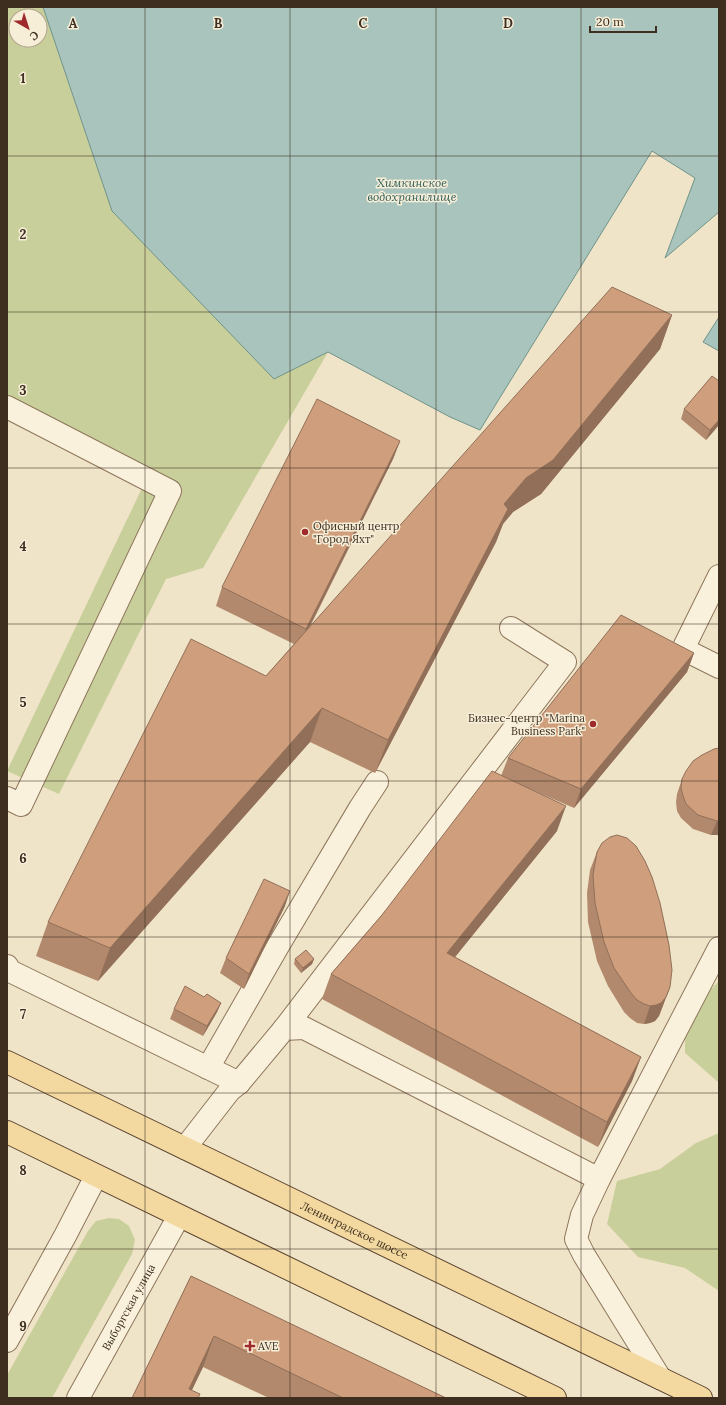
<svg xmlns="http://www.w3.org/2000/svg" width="726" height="1405" viewBox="0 0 726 1405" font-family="Lora,serif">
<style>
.green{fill:#c9cf9b;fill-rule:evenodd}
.water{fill:#a9c4bc;stroke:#6f938a}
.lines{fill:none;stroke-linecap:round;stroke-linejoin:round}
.minor-casing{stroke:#8d765c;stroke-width:24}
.major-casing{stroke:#5b4430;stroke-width:24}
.minor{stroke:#faf1dc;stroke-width:22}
.major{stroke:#f3d9a0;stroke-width:22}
.wall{fill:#b2896c}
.shaded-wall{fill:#916f58}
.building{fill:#cf9f7d;stroke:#916f58}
.grid{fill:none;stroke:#3d2e20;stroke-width:1;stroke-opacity:0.55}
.poi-dot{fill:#9e2a2b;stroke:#f7eed8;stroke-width:1.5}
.labels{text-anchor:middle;stroke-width:3;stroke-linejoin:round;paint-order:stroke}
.poi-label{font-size:11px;fill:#3d2e20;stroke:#f7eed8;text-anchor:start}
.street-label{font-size:11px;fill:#3d2e20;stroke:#f7eed8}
.water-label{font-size:12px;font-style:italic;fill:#2f5d5a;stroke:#f7eed8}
.grid-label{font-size:13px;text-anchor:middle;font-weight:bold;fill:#3d2e20;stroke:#f7eed8;stroke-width:3;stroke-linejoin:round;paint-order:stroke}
</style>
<rect width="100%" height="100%" fill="#f0e4c8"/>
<g class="green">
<path d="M7,7h36l69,204 216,141 -125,216 -37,11 -107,215 -52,-23 136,-285 -136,-66zM16,16h24v24h-24z"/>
<polygon points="719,981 719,1081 718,1082 685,1053 685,1030 692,1008"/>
<polygon points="719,1133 719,1291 685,1268 638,1257 607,1224 617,1181 660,1169 696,1143"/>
<polygon points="109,1218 119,1219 129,1226 135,1240 132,1254 52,1398 7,1398 7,1375 88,1231 96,1221"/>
</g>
<g class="water">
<polygon points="43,7 719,7 719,212 665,258 695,178 652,151 480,430 450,417 328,352 274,379 112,211"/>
<polygon points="719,317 719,351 703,342"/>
</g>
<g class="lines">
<g class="minor-casing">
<g id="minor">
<polyline points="7,407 170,491 21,805 7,798"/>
<polyline points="719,576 683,649 719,667"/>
<polyline points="7,966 10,971 239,1083"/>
<polyline points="284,1029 565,662 511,628"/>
<polyline points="208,1068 278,946 360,808 377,782"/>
<polyline points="185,1148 230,1090 239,1083 284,1029 304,1028 599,1179 582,1215 576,1239 584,1255 660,1378"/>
<polyline points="599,1179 719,948"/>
<polyline points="7,1341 65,1236 96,1176"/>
<path id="s1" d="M78,1398l101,-182"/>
</g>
</g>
<g class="major-casing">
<g id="major">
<path id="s2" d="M7,1062l694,336"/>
<polyline points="7,1132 555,1398"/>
</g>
</g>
<use href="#minor" class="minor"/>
<use href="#major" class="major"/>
</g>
<g class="wall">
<polygon points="672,315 660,349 541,494 513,512 503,524 496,542 375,773 310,742 98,981 36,956 48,922 294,644 216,606 222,587 400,441 393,459 310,627"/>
<polygon points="684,409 719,425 706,440 681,419"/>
<polygon points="694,653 687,672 574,808 530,789 557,831 455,957 641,1057 632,1081 598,1147 322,999 331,974 501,776 508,758"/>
<polygon points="719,748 719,835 711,835 693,829 681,818 677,811 676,802 677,794 682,779"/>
<polygon points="597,852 670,987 659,1016 655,1021 650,1023 644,1024 637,1023 630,1018 624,1012 608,986 597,961 588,922 587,893 590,870"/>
<polygon points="285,906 244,989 220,973 226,958"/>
<polygon points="295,959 314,959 312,964 301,973 294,964"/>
<polygon points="204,997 221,1003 217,1012 203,1036 170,1019 174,1009"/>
<polygon points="191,1276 446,1398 269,1398 203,1367 192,1390 132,1398"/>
</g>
<g class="shaded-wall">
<polygon points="672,315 660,349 541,494 513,512 503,524 496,542 375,773 388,740 504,504 526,478"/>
<polygon points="719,420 719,425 706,440 710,430"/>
<polygon points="400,441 393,459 299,647 306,629"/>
<polygon points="694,653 687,672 574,808 581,789"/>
<polygon points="322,708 310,742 98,981 110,948"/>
<polygon points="566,806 557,831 438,978 447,953"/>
<polygon points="717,821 719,821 719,835 711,835"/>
<polygon points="290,891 285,906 244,989 249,974"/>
<polygon points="314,959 312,964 301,973 303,968"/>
<polygon points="670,987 659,1016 655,1021 650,1023 644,1024 650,1006"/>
<polygon points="221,1003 217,1012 203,1036 207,1026"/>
<polygon points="641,1057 632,1081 598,1147 607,1122"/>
<polygon points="214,1336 203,1367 188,1398 189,1389"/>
</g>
<g class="building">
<polygon points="612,287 672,315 553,460 526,478 504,504 508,509 388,740 322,708 110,948 48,922 191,639 266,676"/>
<polygon points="712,376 719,381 719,420 710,430 684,409"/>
<polygon points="317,399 400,441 306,629 222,587"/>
<polygon points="621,615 694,653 581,789 508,758"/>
<polygon points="719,748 719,821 717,821 698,815 686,804 683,796 681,788 682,779 686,771 693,761 702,755 714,749"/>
<polygon points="492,771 566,806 447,953 641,1057 607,1122 331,974 382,915"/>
<polygon points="617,835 627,838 636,846 645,861 652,877 660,903 669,945 672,970 670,987 666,997 661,1003 656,1005 650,1006 644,1004 637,1000 631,993 614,968 604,942 595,903 593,875 597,852 602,843 610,837"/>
<polygon points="264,879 290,891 249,974 226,958"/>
<polygon points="306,950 314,959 303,968 295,959"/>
<polygon points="185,986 204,997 207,994 221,1003 207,1026 174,1009"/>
<polygon points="191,1276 446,1398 343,1398 214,1336 189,1389 200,1394 198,1398 132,1398"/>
</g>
<path class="grid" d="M145,7v1391M290,7v1391M436,7v1391M581,7v1391M7,156h712M7,312h712M7,468h712M7,624h712M7,781h712M7,937h712M7,1093h712M7,1249h712"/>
<g class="poi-dot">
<circle cx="305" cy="532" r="4"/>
<circle cx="593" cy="724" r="4"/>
<path d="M248 1340h4v4h4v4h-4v4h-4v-4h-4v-4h4z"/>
</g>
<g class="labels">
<g class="poi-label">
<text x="313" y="530">Офисный центр<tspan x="313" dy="13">"Город Яхт"</tspan></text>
<text x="585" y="722" text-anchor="end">Бизнес-центр "Marina<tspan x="585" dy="13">Business Park"</tspan></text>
<text x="258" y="1350">AVE</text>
</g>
<g class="street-label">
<text dy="4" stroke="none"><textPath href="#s2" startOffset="386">Ленинградское шоссе</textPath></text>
<text dy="4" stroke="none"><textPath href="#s1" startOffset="104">Выборгская улица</textPath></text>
</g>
<g class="water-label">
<text x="412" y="187">Химкинское<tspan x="412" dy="14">водохранилище</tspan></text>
</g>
</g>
<g class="grid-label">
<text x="73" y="28">A</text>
<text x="218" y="28">B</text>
<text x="363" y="28">C</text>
<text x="508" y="28">D</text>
<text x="23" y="83">1</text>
<text x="23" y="239">2</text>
<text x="23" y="395">3</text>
<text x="23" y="551">4</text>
<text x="23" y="707">5</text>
<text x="23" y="863">6</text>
<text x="23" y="1019">7</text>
<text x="23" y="1175">8</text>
<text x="23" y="1331">9</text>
</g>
<rect width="726" height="1405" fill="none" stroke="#3d2e20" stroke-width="16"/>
<g transform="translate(28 28) rotate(141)"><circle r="19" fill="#f7eed8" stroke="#ada18e"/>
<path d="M0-3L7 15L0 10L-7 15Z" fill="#9e2a2b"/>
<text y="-6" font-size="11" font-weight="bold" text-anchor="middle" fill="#3d2e20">С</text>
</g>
<path d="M590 26v6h66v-6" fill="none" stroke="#3d2e20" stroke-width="2"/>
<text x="596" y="26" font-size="12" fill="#3d2e20" stroke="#f7eed8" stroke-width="3" paint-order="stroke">20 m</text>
</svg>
